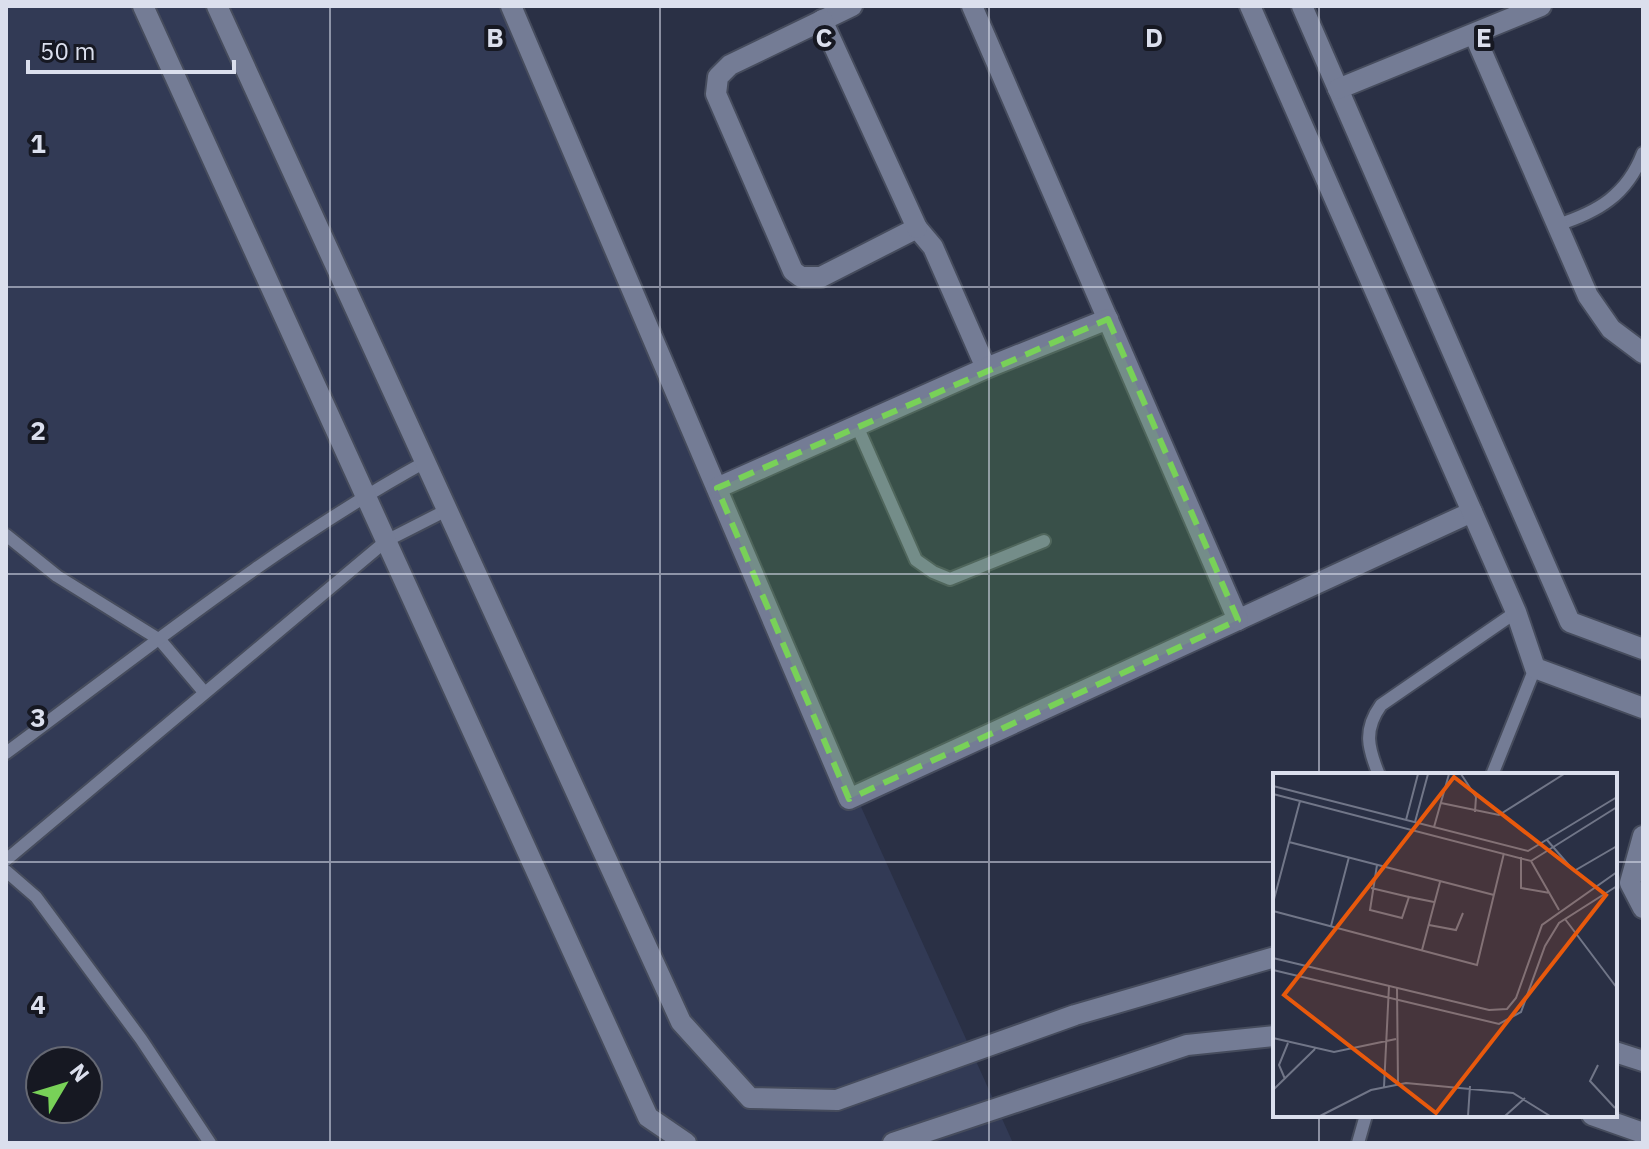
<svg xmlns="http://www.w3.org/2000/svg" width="1649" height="1149" viewBox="0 0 1649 1149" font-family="'IBM Plex Sans',sans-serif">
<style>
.built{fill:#323a55;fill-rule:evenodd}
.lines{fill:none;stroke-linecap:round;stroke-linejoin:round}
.service-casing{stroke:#464c5d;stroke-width:16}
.minor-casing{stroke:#464c5d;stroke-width:24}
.service{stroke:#747c95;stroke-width:12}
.minor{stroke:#747c95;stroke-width:20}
.marked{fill:#78d158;fill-opacity:0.2;stroke:#78d158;stroke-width:6;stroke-dasharray:16 10;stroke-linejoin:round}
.grid{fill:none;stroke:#dbdfed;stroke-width:2;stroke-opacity:0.55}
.inset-road{fill:none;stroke:#717688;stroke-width:2}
.view{fill:#e8590c;fill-opacity:0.15;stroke:#e8590c;stroke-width:4}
.inset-edge{fill:none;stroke:#dbdfed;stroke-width:4}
.grid-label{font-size:26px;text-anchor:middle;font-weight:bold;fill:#dbdfed;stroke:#161822;stroke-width:8;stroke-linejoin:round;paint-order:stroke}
</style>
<rect width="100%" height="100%" fill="#2a3045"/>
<path class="built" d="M6,6h493l514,1137h-1007zM40,1061h48v48h-48z"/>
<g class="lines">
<g class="service-casing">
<g id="service">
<path d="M1557,225c41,-13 70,-30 86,-72"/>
<polyline points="857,426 916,560 933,572 950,579 1044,541"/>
<polyline points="6,535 57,576 160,640 204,692"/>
<path d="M6,753c137,-101 270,-209 419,-291"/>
<path d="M1379,775c-11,-27 -16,-45 2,-70l135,-93"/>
<polyline points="1492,775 1535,668"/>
<polyline points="6,860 386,541 447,510"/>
<polyline points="6,871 36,897 141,1039 210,1143"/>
<polyline points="1358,1143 1366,1115"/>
</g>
</g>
<g class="minor-casing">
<g id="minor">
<polyline points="143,6 648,1117 686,1143"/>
<polyline points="217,6 681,1022 750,1098 837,1100 1075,1015 1275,957"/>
<polyline points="511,6 849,799 1472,512"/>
<polyline points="852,6 730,65 718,77 716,94 793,271 801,277 821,277 917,228 933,247 986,368"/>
<polyline points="972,6 1238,620"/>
<polyline points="1250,6 1516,612 1535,668 1643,708"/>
<polyline points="1302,6 1570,622 1643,649"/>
<polyline points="822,20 917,228"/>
<polyline points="1474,34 1588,296 1611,329 1643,353"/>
<polyline points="1338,89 1541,6"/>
<polyline points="717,488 986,368 1108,319"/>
<polyline points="1643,836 1630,883 1643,908"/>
<polyline points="1615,1052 1643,1061"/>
<polyline points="1592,1115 1643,1133"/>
<polyline points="893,1143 1187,1045 1275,1036"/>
</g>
</g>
<use href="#service" class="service"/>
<use href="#minor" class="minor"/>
</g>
<path class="marked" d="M1108,319l130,301 -389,179 -132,-311z"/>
<path class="grid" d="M330,6v1137M660,6v1137M989,6v1137M1319,6v769M6,287h1637M6,574h1637M6,862h1269M1615,862h28M1319,1115v28"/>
<g transform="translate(1273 773)">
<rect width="344" height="344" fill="#2a3045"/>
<path class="inset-road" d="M188,1l15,23 -1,15M0,13l255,65 89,-54M0,21l258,67 86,-54M168,30l58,12 65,-41M133,47l12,-46M142,49l13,-48M161,54l15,-53M274,67l27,31 43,-25M16,69l205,53M248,84v31l29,5M258,88l28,49M104,92l-7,45 32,8 7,-21 25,5M98,115l38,9M0,130l27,-102M0,138l204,54 27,-112M292,146l52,69M156,152l27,5 7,-17M58,153l18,-69M149,177l18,-68M0,185l216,52 18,-1 9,-11 26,-73 75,-53M0,197l226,54 22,-12 24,-66 14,-23 58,-37M124,215l1,96M0,265l61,14 62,-13M325,292l-8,16 25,27M12,306l-6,-14 9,-22M111,314l5,-101M0,317l42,-41M47,343l51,-26 35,-7 107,10 37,23M195,343l2,-30M232,343l20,-18"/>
<path class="view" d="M181,4l152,118 -170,218 -152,-118z"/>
<rect width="344" height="344" class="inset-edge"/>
</g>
<g class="grid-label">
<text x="495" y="47">B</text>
<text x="824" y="47">C</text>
<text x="1154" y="47">D</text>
<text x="1484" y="47">E</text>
<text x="38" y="153">1</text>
<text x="38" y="440">2</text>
<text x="38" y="727">3</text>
<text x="38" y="1014">4</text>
</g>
<rect width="1649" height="1149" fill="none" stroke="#dbdfed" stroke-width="16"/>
<g transform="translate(64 1085) rotate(52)"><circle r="38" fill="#161822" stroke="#656873" stroke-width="2"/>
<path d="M0-6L14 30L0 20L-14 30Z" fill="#78d158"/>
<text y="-12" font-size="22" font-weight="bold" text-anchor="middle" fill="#dbdfed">N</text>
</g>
<path d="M28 60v12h206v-12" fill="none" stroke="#dbdfed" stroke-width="4"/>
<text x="40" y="60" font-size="24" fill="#dbdfed" stroke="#161822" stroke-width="6" paint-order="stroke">50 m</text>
</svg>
